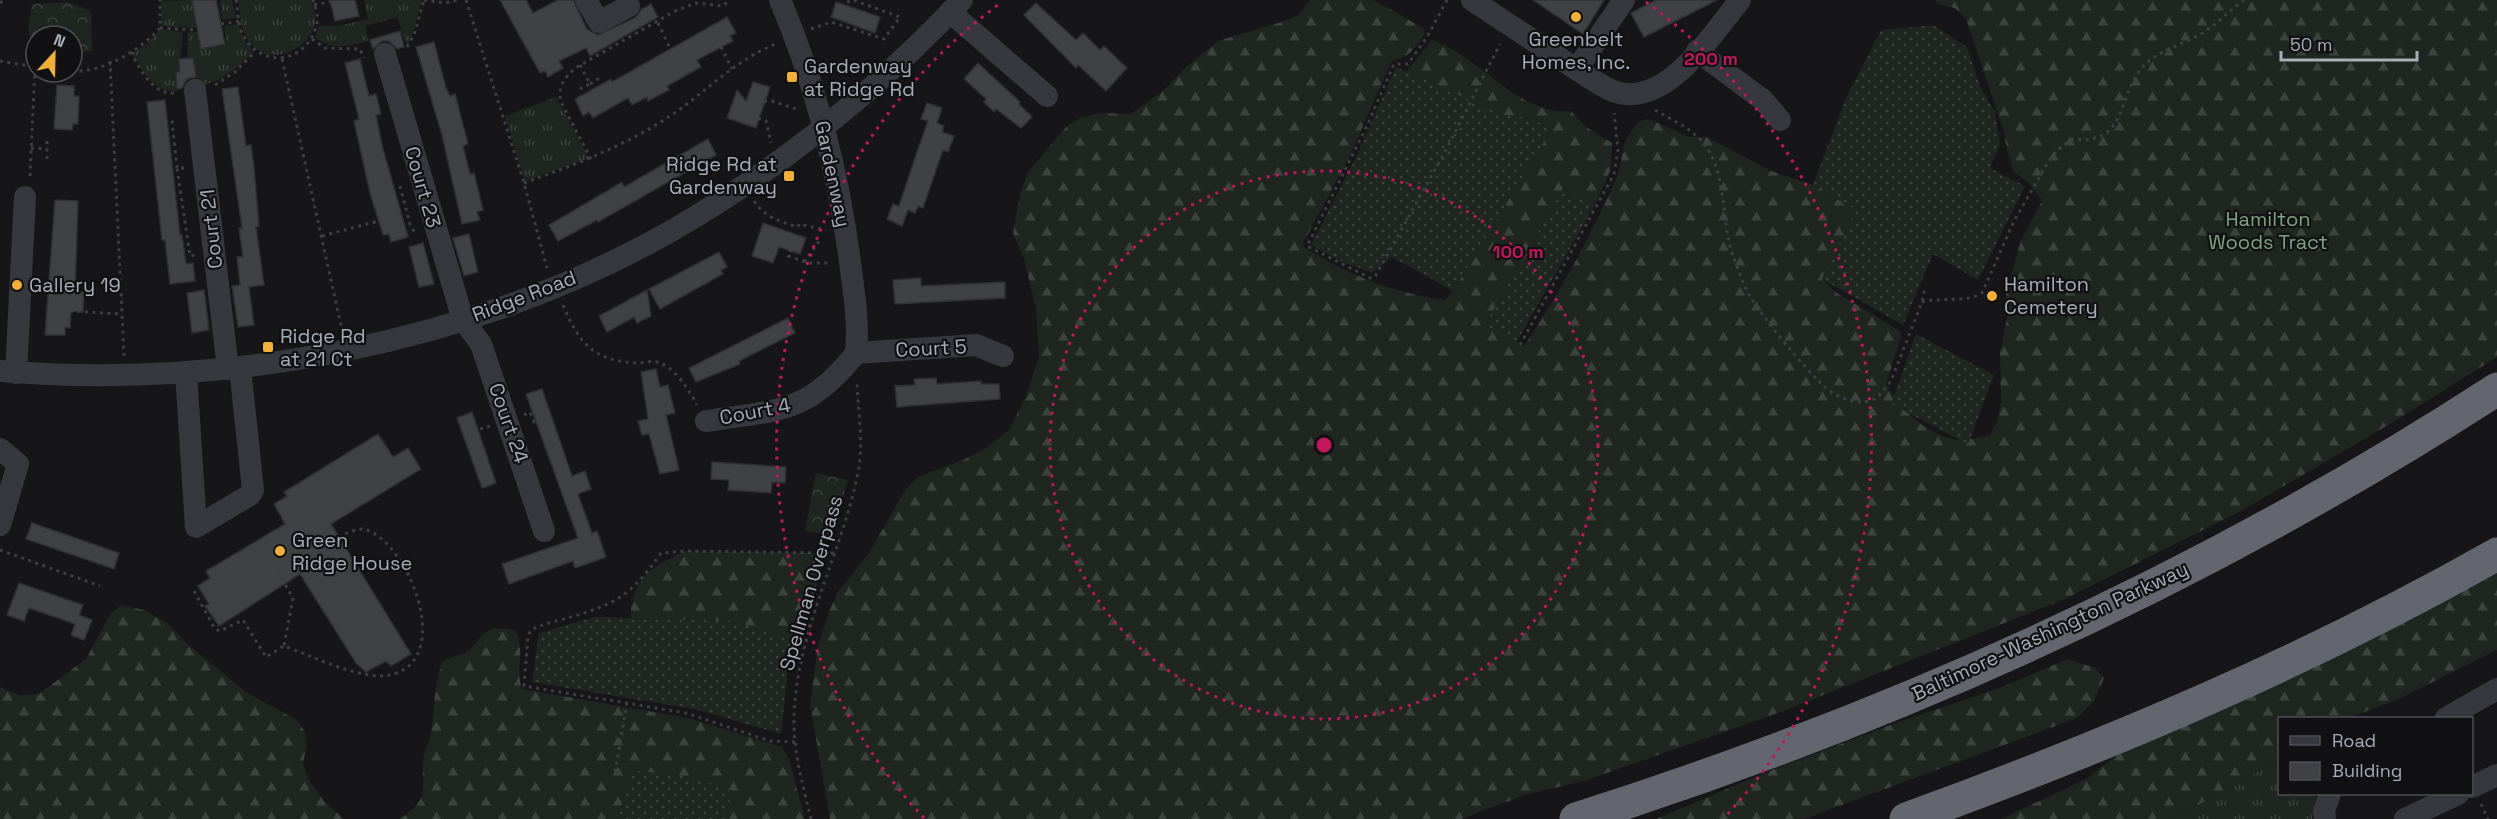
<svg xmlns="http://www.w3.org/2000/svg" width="2497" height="819" viewBox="0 0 2497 819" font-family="'Space Grotesk',sans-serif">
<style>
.grass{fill:url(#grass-tufts)}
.forest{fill:url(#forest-firs)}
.park{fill:url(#park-crowns)}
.garden{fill:url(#garden-dots)}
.building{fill:#404145;stroke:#303034;stroke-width:1.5}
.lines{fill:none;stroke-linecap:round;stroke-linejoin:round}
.path{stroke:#3d3f44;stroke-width:3;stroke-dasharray:3 4.5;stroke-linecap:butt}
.minor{stroke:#37383d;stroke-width:22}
.highway{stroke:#63666e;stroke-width:33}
.ring{fill:none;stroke:#c2185b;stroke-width:3;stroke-dasharray:3 6}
.poi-dot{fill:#f2b134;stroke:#111113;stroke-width:2}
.labels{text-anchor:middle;stroke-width:4.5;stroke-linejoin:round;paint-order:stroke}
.poi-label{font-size:20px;fill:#a8adb8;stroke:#111113;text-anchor:start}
.street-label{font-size:20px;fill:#a8adb8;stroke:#111113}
.park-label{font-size:20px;fill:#7fa381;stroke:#111113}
.centre{fill:#c2185b;stroke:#111113;stroke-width:3}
.ring-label{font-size:18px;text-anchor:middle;font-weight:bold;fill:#c2185b;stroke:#111113;stroke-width:4.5;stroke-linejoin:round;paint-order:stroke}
</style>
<defs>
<pattern id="grass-tufts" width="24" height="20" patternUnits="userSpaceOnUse" patternTransform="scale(1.5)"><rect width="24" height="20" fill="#1e261f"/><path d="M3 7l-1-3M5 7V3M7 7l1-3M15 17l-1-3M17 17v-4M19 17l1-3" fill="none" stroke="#3c433d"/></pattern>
<pattern id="forest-firs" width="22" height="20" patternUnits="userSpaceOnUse" patternTransform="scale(1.5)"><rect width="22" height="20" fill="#1e261f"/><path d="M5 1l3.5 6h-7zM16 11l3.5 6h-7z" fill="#3c433d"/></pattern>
<pattern id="park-crowns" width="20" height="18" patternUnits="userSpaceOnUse" patternTransform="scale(1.5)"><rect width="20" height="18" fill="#1e261f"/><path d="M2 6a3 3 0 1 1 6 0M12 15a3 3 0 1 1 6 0" fill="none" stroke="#3c433d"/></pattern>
<pattern id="garden-dots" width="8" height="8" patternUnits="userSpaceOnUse" patternTransform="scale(1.5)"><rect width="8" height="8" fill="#1e261f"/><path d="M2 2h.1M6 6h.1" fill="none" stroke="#3c433d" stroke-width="1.8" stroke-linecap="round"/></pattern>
</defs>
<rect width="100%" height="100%" fill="#161618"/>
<g class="grass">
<polygon points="192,0 198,28 162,26 161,1"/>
<polygon points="220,0 232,0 236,18 222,20"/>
<path d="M238,0h73c2,7 5,16 4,23 -8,34 -58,46 -71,9 -4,-10 -4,-22 -6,-32z"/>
<path d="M364,0h58l-11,39 -4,7 -10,-29 -32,9 3,15c-20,6 -35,9 -53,-3l4,-12h19l30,-7z"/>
<path d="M238,24l6,16 10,12c-18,17 -32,30 -56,34l-3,-16 -20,3 2,18c-23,3 -35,-21 -45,-38l14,-8 15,-16 22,3 -4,35h8l1,-35h10l5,16 24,-4 -3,-18z"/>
<polygon points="556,97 589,158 525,181 505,116"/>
<polygon points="2279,760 2280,794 2316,794 2312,819 2173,819"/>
</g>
<g class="forest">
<path d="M1310,0h64l49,28 2,5c-7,13 -16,25 -32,27l-4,7 -40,91 -46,85 1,4c42,27 92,47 141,53l8,-9 98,-161 -19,-12 -29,-3 -97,-43 26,-32c52,18 84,75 139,71l15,16 26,16 -1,26 -17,37 -31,-17 -78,136 39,21c34,-50 65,-107 90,-162 12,-27 3,-37 25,-63l10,-2 40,18h18l64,34 42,14 43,25 -34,69 15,14 63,38 1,6 -15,47c15,25 40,51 71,56 10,1 23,-3 33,-5l7,-13 4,-19 -1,-51 8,-38 -2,-19 15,-55 21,-39 -12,-17 -16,-12 -7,-21 -3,-19 -38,-113 -11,-11 -18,-4 -2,-4h562v357l-102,64 -154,90 -176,88 -287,114 -191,67 -62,15 -64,24h-631l-20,-115 8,-58 11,-34 8,-19 32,-40 36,-63 13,-13 47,-18 21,-11 23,-18 17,-34 13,-38 -3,-49 -12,-50 -11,-26 7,-39 8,-22 38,-45 14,-9 21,-5 30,1 32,-23 20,-21 35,-29 70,-21 11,-5z"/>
<path d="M686,551l130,2c15,20 -16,68 -25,87l-59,-19 -100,-3c-3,-7 0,-12 1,-18 7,-30 28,-37 53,-49z"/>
<polygon points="2497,554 2497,650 2397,700 2348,718 2280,718 2279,760 2173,819 2001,819 2086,779 2159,722"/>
<polygon points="121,605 144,610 169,624 187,644 247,693 297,720 305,732 307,744 303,763 310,782 325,802 344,819 0,819 0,687 19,695 39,694 86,659 111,613"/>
<path d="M493,628l22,2c11,21 0,39 7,59l166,29 94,29 7,12 16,60h-79l6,-29 -99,-20 -15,49h-218c30,-20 22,-30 23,-59 1,-8 5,-15 7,-22 6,-26 2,-52 13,-77l26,-10 14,-17z"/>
<polygon points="2068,659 2095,668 2104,678 2094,701 2077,718 1804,819 1656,819 1767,772 1893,724 2002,687"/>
</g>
<g class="park">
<polygon points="67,2 91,11 92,51 72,53 72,36 36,36 35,59 28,27 32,4"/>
<polygon points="816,473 848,480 831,535 805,531"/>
</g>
<g class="garden">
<polygon points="1933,25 1967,47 1980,86 1995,112 2000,144 1990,168 2025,186 1978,280 1933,254 1903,325 1822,279 1856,210 1813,185 1845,100 1881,30"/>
<polygon points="1396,67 1503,115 1532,118 1551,130 1453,291 1392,257 1372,273 1341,261 1311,245 1355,159"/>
<polygon points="1563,189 1594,206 1516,343 1485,325"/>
<polygon points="1916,334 1994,375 1968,444 1891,404"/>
<polygon points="594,617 732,621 791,640 781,734 694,709 532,682 539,633"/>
<polygon points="632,770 696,778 732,790 726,819 618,819"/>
</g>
<g class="building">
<polygon points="192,0 216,0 225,44 201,49"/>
<polygon points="330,0 355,0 359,16 335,21"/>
<polygon points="500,0 526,0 533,13 558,0 573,0 587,29 598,35 635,18 642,9 651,4 658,17 590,56 586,48 559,61 563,68 548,77 545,71 540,73"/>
<polygon points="1533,0 1604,0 1583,34"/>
<polygon points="1656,0 1717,0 1644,37 1631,13"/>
<polygon points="836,2 880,17 875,33 831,17"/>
<polygon points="1036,3 1076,40 1083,33 1100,50 1104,46 1127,68 1106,91 1078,65 1076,68 1024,15"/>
<polygon points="727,17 736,33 730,36 733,41 697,60 701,67 667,86 669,90 648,101 647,97 632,105 628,98 593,118 589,112 583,116 575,99 611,79 612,82"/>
<polygon points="400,31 404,47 397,49 389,41 382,41 373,49 370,40"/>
<polygon points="434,42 446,88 450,96 455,94 468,144 463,146 470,174 474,173 483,210 477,212 480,220 462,224 442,135 416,47"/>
<polygon points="193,58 196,77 187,79 182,88 177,89 176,73 180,72 179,59"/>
<polygon points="360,59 369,96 376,94 381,114 376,115 383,149 408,237 391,242 389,234 383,235 370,193 354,121 359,119 345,63"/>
<polygon points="978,63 1020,102 1019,104 1032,117 1021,128 996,109 994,112 984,102 986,99 964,79"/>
<polygon points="753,82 770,87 756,128 727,118 737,90 746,101"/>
<polygon points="57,85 74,86 74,96 79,96 78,124 73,124 72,130 54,129"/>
<polygon points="238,87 246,146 251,145 254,167 259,226 256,227 264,285 249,287 254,325 238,327 232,286 240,285 237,257 243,257 239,228 242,228 222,89"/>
<polygon points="165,100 180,235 182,235 186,264 193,263 195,281 170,284 165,240 162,240 147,102"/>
<polygon points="927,103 942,108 937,123 944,126 942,132 954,136 948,152 943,150 923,208 918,206 915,213 908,210 902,226 887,219 893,204 899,206 918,149 928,121 921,119"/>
<polygon points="708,139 716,155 598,222 597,220 558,241 549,225 622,182 624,187"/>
<polygon points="55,200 78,201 75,291 84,292 83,312 71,311 70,328 65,327 65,335 45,335"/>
<polygon points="763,223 806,238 800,254 779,247 773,263 752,256"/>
<polygon points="469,234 478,272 464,276 453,238"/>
<polygon points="423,243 434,284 419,287 409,247"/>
<polygon points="719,252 727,267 721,270 723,274 660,309 649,289"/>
<polygon points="921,278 921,286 1005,282 1005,298 895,304 893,280"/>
<polygon points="204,290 209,330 192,333 187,293"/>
<polygon points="647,290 651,316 637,323 634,317 607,332 599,316"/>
<polygon points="788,318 795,333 739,361 740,364 696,382 689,368"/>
<polygon points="656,369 660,387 668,385 675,413 666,415 679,470 660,474 649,434 642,435 638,421 648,419 641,372"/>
<polygon points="936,378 937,384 981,381 981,384 999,384 1000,399 897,407 895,386 915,385 914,379"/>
<polygon points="542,389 572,476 585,471 591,489 578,494 592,533 597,531 606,557 575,568 573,561 509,584 502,564 578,538 526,394"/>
<polygon points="472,412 496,483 482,488 457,418"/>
<polygon points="378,434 393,457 408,448 421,469 331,524 411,654 391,666 386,661 366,672 356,663 300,574 219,626 205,606 209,604 198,586 210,578 206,571 285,524 274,504 287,496 284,492"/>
<polygon points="712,462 786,467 785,483 772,482 771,493 728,490 729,480 711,479"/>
<polygon points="32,523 119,553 114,569 26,539"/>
<polygon points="19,583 83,605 79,615 92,620 84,640 71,635 75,624 29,608 24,621 7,615"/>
</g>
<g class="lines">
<g class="path">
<path d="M236,0c2,11 2,27 8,37 21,34 65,24 73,-14 2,-7 -2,-16 -4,-23"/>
<polyline points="424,0 445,3 458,0"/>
<polyline points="466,0 524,183 547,268"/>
<polyline points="1447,0 1427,37 1408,64 1394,64 1366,128 1307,246 1370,278 1375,277 1447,148 1500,44"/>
<polyline points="0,3 4,0"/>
<polyline points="848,3 849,0"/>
<polyline points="314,5 330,2"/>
<polyline points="658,23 669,46"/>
<polyline points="221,24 240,21"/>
<polyline points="160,28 197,30"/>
<polyline points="811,29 831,22 884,39 900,17 853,0"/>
<polyline points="312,39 325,48 360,49 364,58"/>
<polyline points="407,47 414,35 424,0"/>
<polyline points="721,47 732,69"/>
<path d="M131,52c9,17 21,43 44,41"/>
<polyline points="282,59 342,330"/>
<polyline points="0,61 36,67"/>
<polyline points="110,61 124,356"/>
<polyline points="580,65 590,84 581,88 584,93"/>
<path d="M72,71c31,2 68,-21 88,-43v-28"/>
<polyline points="590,84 598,79 601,84"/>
<polyline points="215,85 235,72 255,52"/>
<polyline points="764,101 772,101 799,110"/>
<path d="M1655,110c22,13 44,21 56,45 15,29 11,66 21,98 5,13 9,26 15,38 12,23 59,79 78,96 11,10 32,19 47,13 8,-3 14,-13 19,-19l31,-79 3,-14"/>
<polyline points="758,118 766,121 771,143"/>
<polyline points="31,148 47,149"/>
<polyline points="47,159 47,138"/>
<path d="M591,159l-30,-57c-4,-16 4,-25 16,-35l98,-56 21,-8 27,3 6,-6"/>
<polyline points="177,168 172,122 178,122"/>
<polyline points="184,168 177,168 190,256 196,255"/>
<polyline points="30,176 35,67"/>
<path d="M524,183c50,-18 101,-37 146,-67 35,-23 66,-57 106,-72"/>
<polyline points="400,186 410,224 416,235"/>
<path d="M754,201c11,17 26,20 44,26l1,-3 27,6"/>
<polyline points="322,236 382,220"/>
<polyline points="791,249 788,256 809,263 831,263"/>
<polyline points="804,262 820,240"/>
<path d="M1922,302c18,-5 44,1 60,-9l32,-72 33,-57 9,-13 17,-12c53,6 44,-38 67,-69 16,-20 44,-25 64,-38 14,-9 26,-22 40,-32"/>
<path d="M563,305c16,39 31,56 75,58 6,0 13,-3 19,-1 16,3 33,29 40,43"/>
<polyline points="70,311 122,314"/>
<polyline points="1520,345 1614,174 1618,150 1614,113"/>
<polyline points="524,415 530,412 534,422 536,421"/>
<polyline points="480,429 490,426"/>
<polyline points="325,528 336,546"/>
<polyline points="0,550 100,586"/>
<polyline points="278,572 293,598 284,646"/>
<path d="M194,591l21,38 5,2 23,-11 23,37 18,-11c29,10 80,37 110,28 59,-18 15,-129 -27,-144 -10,-4 -25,6 -35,10"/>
<path d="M795,742l-25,-1 -84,-28 -162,-27 4,-50 3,-6 8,-4c28,-9 65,-15 88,-34 14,-11 24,-25 34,-39l25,-2 148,2"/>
<polyline points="615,772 627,703"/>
<polyline points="2481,804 2488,819"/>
<path d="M811,819c-8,-34 -18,-68 -17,-103 3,-85 47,-161 64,-243 6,-30 0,-60 -1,-91"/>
</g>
<g class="minor">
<polyline points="586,0 599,22 629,6"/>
<path d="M780,0c36,85 58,171 70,262 4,30 9,61 6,91"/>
<path d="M1472,0l116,77c12,7 24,16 38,17 47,4 88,-62 114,-94"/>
<polyline points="950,12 1047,96"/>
<polyline points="1697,51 1763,100 1780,120"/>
<polyline points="385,54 463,320 481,344 544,531"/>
<polyline points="1577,69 1624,0"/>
<polyline points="195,90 228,369"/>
<polyline points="856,353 976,345 1003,356"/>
<path d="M0,371c226,19 475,-28 673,-141 107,-62 204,-140 289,-230"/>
<polyline points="16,373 25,197"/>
<polyline points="186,373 196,527 250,495 253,490 240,368"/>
<path d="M706,421c72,-11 102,-7 150,-68"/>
<polyline points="0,449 18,464 0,525"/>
<polyline points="2446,718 2497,689"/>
<polyline points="2472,787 2497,775"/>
<polyline points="2325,819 2324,811 2330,794"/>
<polyline points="2405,819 2458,794"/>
</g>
<g class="highway">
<path d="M1576,819c324,-103 636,-245 921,-430"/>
<path d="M1906,819c204,-74 402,-158 591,-265"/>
</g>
</g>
<g class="ring">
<circle cx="1324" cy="445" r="274"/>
<path d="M924 818A547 547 0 0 1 1002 2M1646 2A547 547 0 0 1 1724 818"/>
</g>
<g class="poi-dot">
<circle cx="1576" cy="17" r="6"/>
<rect x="786" y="71" width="12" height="12" rx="3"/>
<rect x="783" y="170" width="12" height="12" rx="3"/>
<circle cx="17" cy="285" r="6"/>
<circle cx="1992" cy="296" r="6"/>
<rect x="262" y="341" width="12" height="12" rx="3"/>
<circle cx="280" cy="551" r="6"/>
</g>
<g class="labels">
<g class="poi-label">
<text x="1576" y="46" text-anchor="middle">Greenbelt<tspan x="1576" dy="23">Homes, Inc.</tspan></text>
<text x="804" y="73">Gardenway<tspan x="804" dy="23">at Ridge Rd</tspan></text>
<text x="777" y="171" text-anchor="end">Ridge Rd at<tspan x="777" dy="23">Gardenway</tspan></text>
<text x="2004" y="291">Hamilton<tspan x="2004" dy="23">Cemetery</tspan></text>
<text x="29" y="292">Gallery 19</text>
<text x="280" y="343">Ridge Rd<tspan x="280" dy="23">at 21 Ct</tspan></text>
<text x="292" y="547">Green<tspan x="292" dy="23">Ridge House</tspan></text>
</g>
<g class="street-label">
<text transform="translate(833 174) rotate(78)" y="7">Gardenway</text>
<text transform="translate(423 187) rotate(74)" y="7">Court 23</text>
<text transform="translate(211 229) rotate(-96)" y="7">Court 21</text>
<text transform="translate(524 296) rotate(-21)" y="7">Ridge Road</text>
<text transform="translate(931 348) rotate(-3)" y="7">Court 5</text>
<text transform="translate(755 411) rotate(-11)" y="7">Court 4</text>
<text transform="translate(509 423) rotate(71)" y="7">Court 24</text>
<text transform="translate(811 583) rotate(-74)" y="7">Spellman Overpass</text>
<text transform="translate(2050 631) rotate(-25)" y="7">Baltimore-Washington Parkway</text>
</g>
<g class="park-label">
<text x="2268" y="226">Hamilton<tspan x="2268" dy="23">Woods Tract</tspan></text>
</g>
</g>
<circle cx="1324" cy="445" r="9" class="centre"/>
<g class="ring-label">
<text x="1711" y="65">200 m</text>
<text x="1518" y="258">100 m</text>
</g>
<rect x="2278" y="717" width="195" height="78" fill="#111113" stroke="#4d4f55" stroke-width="1.5"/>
<rect x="2290" y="736" width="30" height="9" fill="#37383d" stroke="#4d4f55" stroke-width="1.5"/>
<text x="2332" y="747" font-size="18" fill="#a8adb8">Road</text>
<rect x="2290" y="762" width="30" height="18" fill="#404145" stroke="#4d4f55" stroke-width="1.5"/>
<text x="2332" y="777" font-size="18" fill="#a8adb8">Building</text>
<g transform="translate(54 54) rotate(22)"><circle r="28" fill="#111113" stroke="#4d4f55" stroke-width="1.5"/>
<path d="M0-4.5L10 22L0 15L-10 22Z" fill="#f2b134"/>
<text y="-9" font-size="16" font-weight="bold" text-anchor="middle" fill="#a8adb8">N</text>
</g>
<path d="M2281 51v9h136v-9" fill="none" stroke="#a8adb8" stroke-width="3"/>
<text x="2290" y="51" font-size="18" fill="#a8adb8" stroke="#111113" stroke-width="4.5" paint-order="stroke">50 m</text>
</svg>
